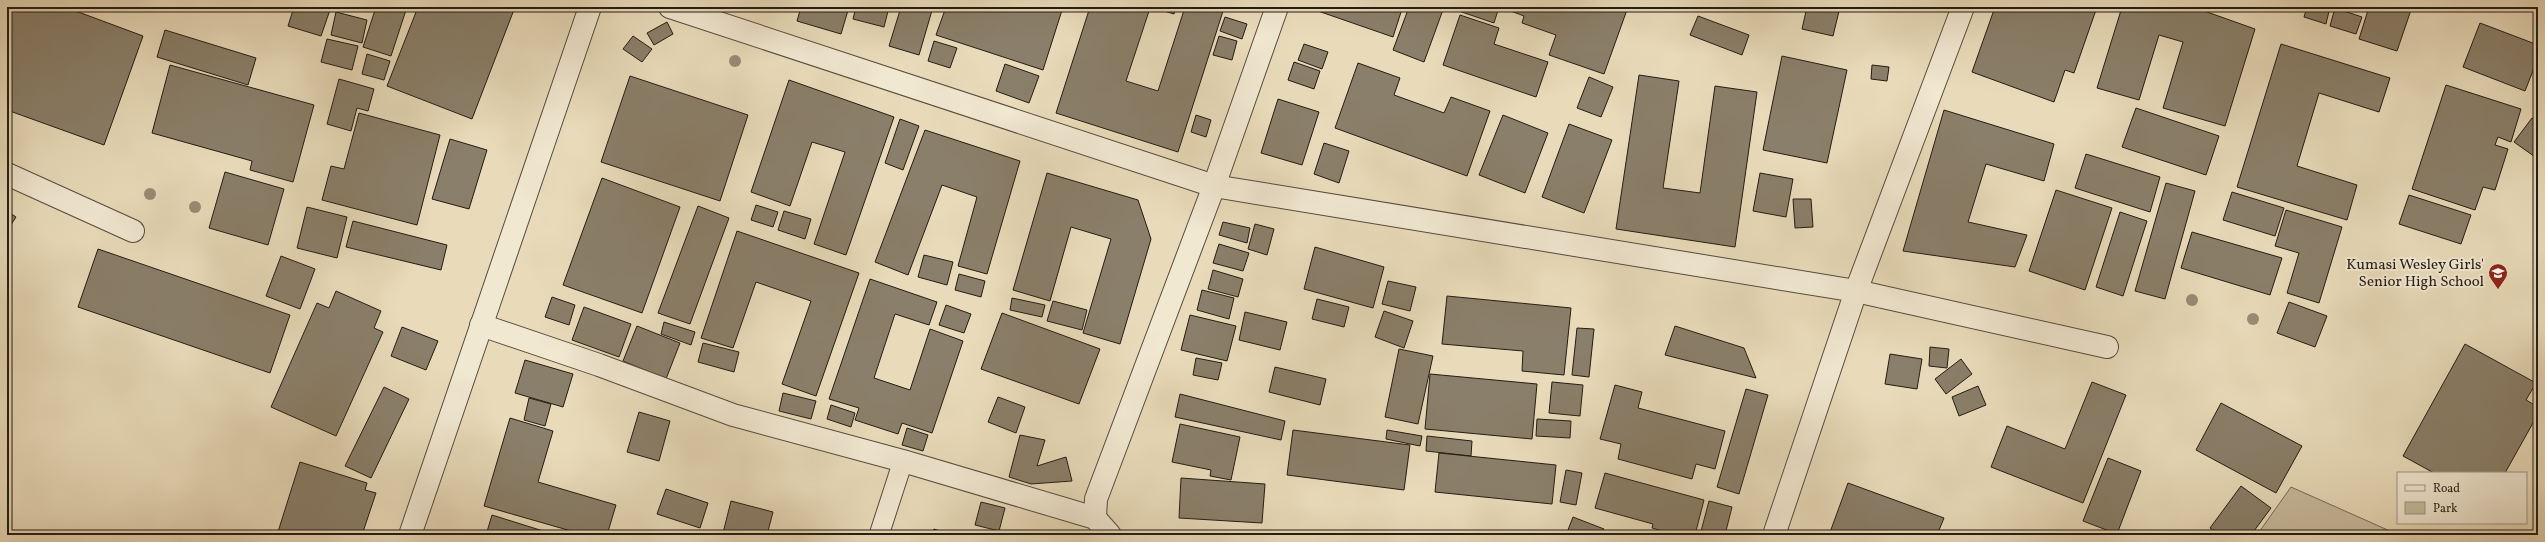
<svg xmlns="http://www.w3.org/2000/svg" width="2545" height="542" viewBox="0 0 2545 542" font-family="Vollkorn,serif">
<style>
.green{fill:#c8bb9e;stroke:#766c59}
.building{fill:#8a7f6a;stroke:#241c14}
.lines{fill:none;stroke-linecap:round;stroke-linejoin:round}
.service-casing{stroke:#554c3e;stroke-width:21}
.minor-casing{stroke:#554c3e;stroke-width:24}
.tertiary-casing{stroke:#554c3e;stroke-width:24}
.service{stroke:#f1e8d2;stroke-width:19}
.minor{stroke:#f1e8d2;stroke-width:22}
.tertiary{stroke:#f1e8d2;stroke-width:22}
.tree{fill:#988c75}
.labels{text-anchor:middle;stroke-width:4;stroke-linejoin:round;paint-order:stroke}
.poi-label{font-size:15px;fill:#241c14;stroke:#f1e8d2;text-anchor:end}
</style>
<rect width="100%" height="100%" fill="#e9dbba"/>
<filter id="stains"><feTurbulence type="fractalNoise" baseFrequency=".005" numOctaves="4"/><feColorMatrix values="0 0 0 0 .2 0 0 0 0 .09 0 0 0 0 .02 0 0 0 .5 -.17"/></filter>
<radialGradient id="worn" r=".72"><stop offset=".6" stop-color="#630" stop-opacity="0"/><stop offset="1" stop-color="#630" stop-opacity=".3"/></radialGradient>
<polygon class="green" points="2291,487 2399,535 2257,535"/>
<g class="building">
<polygon points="7,7 65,7 143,36 104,145 7,110"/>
<polygon points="294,7 331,7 321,36 288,26"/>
<polygon points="376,7 407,7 391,56 363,47"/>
<polygon points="418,7 515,7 472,119 387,86"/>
<polygon points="801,7 849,7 841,34 797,21"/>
<polygon points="856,7 889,7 884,27 853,19"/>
<polygon points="901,7 933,7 919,55 889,46"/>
<polygon points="946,7 1017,7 1027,10 1028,7 1063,7 1043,70 936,35"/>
<polygon points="1090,7 1138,7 1149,11 1126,81 1158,91 1185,7 1224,8 1178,152 1056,113"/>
<polygon points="1151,7 1176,7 1174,14"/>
<polygon points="1319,7 1397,7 1402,9 1393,37 1318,11"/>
<polygon points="1409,7 1444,7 1424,62 1393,50"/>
<polygon points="1454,7 1499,7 1494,23 1453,9"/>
<polygon points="1500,7 1628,7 1604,74 1549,55 1556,35 1522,23 1524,16"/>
<polygon points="1807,7 1840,7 1833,36 1802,29"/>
<polygon points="1995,7 2097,7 2074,73 2065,70 2054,102 1972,72"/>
<polygon points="2122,7 2193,7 2255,29 2225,126 2163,108 2183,42 2159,35 2139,100 2097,88"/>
<polygon points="2307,7 2330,7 2326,24 2304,17"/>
<polygon points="2369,7 2412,7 2397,51 2359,39"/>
<polygon points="2335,8 2362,17 2356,34 2330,26"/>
<polygon points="336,12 367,20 362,43 331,35"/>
<polygon points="1460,15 1499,28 1494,44 1548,62 1536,97 1443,65"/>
<polygon points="1698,16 1749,35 1742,55 1690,35"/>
<polygon points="1225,17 1247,24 1242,39 1220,31"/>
<polygon points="667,22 673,34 654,45 647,33"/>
<polygon points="2480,23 2538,45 2538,58 2525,91 2463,67"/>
<polygon points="165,30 256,58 248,85 157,57"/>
<polygon points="633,36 652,49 642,62 623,49"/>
<polygon points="1219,36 1237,41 1232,60 1213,55"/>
<polygon points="327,39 358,46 352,70 321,62"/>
<polygon points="934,41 957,48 950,68 928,61"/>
<polygon points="1304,44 1328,52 1322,69 1298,60"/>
<polygon points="2281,44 2390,78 2379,112 2319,93 2297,166 2357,185 2347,220 2237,187"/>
<polygon points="367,54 390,61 384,80 362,74"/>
<polygon points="1782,56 1847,70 1827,163 1763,150"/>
<polygon points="1294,62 1320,71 1314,89 1288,80"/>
<polygon points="1358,63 1400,78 1394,95 1444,113 1451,97 1490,111 1467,176 1335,128"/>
<polygon points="1005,64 1039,76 1029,103 996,91"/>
<polygon points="170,65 314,105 293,182 250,170 252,161 152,133"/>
<polygon points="1872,65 1889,67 1887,81 1871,79"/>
<polygon points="1639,75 1679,81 1663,188 1700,193 1715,86 1757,92 1735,247 1616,229"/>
<polygon points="630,76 748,115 720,201 601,162"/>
<polygon points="1589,77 1613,87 1601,117 1577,108"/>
<polygon points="339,79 374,89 368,111 357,108 351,131 327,124"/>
<polygon points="789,80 894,117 846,255 814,244 845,152 812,142 790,206 751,192"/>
<polygon points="2446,85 2521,109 2511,142 2498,137 2495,145 2508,149 2495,190 2483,187 2475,210 2412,189"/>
<polygon points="1278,99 1319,112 1302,165 1261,153"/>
<polygon points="2136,108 2219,136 2206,175 2122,147"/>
<polygon points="1944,110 2054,144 2044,181 1986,164 1968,222 2027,235 2015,267 1903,251"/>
<polygon points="359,113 440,135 417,225 322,200 331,166 344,169"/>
<polygon points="1196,115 1211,120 1206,137 1191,132"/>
<polygon points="1503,115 1548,133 1525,193 1479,175"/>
<polygon points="2532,118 2538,123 2538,159 2514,142"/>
<polygon points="900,119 919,126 903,170 885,163"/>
<polygon points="1569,124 1612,140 1584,213 1542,197"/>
<polygon points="925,130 1020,161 987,274 958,266 977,197 942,185 908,275 875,262"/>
<polygon points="450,139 487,150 469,209 432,199"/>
<polygon points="1324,143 1349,151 1339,183 1314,174"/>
<polygon points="2086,154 2160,177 2150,212 2075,188"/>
<polygon points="225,172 284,189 268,245 209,228"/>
<polygon points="1047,173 1138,200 1151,239 1120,344 1083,333 1111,239 1071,227 1050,301 1013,290"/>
<polygon points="1760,173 1793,179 1786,217 1753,211"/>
<polygon points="602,178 680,207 642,313 563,285"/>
<polygon points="2166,183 2195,191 2165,299 2135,291"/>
<polygon points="2056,190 2112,208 2085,290 2029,271"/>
<polygon points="2232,192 2284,208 2275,236 2223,220"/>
<polygon points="2409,195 2471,215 2461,244 2399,224"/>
<polygon points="1793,199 1811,199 1813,227 1795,228"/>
<polygon points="756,205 778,212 773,227 751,220"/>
<polygon points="698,206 729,218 690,324 658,313"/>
<polygon points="307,207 347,217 337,258 297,248"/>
<polygon points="2286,210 2342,227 2319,303 2287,293 2299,253 2275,246"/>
<polygon points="7,211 16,217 7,231"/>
<polygon points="784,211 811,219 805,239 778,230"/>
<polygon points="2120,212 2147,221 2123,296 2096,287"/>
<polygon points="353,221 447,245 441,270 346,247"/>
<polygon points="1223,222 1250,228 1247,243 1219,235"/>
<polygon points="1255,224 1274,229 1267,255 1248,249"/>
<polygon points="737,231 859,273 816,396 782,384 811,301 756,282 733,348 701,338"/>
<polygon points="2192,232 2282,258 2270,295 2181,268"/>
<polygon points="1219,244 1249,253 1243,271 1213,263"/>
<polygon points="1315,247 1384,267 1373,308 1304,289"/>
<polygon points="98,249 290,315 270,373 78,307"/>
<polygon points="924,255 953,262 947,285 918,277"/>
<polygon points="281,256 315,269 300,309 266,296"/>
<polygon points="1213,270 1243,279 1238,297 1208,289"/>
<polygon points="959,274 985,281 981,297 955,290"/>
<polygon points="870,279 937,302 929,325 895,314 874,378 910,390 930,329 963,341 932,433 902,423 898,434 855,420 859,408 829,399"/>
<polygon points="1388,281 1416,287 1410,311 1382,304"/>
<polygon points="1202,290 1234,298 1229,319 1197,310"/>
<polygon points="336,291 381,311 374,328 383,332 336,436 271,407 317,303 329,308"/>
<polygon points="1447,296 1571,308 1564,375 1522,371 1523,351 1442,344"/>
<polygon points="552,297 575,305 569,325 545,317"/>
<polygon points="1012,298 1045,305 1042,317 1010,310"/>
<polygon points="1317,299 1349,307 1344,327 1312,319"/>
<polygon points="1053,301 1087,310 1082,330 1047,321"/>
<polygon points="2289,302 2327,316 2315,347 2277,333"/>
<polygon points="946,305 971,314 964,333 939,325"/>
<polygon points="584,307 631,324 619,357 572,340"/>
<polygon points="1384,311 1413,321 1404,348 1375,337"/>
<polygon points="1245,312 1287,322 1280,350 1239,340"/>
<polygon points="1002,313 1100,349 1079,404 981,369"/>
<polygon points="1190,315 1236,326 1227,361 1181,350"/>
<polygon points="664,322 695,332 691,345 661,334"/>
<polygon points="637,326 680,343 666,379 623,361"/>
<polygon points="1675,326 1744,348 1756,378 1665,355"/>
<polygon points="402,327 438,341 426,370 391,356"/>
<polygon points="1577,328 1594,329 1589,377 1572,375"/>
<polygon points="703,343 739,352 734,372 698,362"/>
<polygon points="2465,344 2536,383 2526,400 2538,407 2538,414 2505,473 2434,473 2403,456"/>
<polygon points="1930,347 1949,349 1947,368 1929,366"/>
<polygon points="1399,349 1433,356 1418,424 1385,417"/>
<polygon points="1890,354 1922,359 1917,389 1885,384"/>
<polygon points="1196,358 1222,363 1218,380 1193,375"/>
<polygon points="1961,359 1972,374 1946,394 1935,379"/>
<polygon points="525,360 573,374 563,407 515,393"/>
<polygon points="1275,367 1326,379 1320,405 1269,392"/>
<polygon points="1430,374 1537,384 1532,439 1425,429"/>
<polygon points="1552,382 1583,385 1580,416 1549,413"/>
<polygon points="2092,382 2126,395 2083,503 1991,467 2007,426 2065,449"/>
<polygon points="1615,385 1642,392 1638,408 1725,431 1715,469 1696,464 1692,479 1618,459 1621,444 1600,439"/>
<polygon points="1978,386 1986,405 1959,416 1952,397"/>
<polygon points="384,387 409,399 371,478 345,466"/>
<polygon points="1746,389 1768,395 1739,494 1717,487"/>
<polygon points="783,393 816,401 811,419 779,411"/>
<polygon points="1180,394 1285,421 1281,440 1175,417"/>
<polygon points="998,397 1025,407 1016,433 988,422"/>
<polygon points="529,398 551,404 545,426 524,420"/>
<polygon points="2221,403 2302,446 2276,493 2196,450"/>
<polygon points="831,405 855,413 851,427 827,419"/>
<polygon points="639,412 670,421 659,461 627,452"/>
<polygon points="510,418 553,431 538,482 616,505 607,535 585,535 484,506"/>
<polygon points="1537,419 1571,421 1570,438 1536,436"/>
<polygon points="1180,424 1240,437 1231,480 1210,476 1211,470 1172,462"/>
<polygon points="907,428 928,435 923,451 902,445"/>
<polygon points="1293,430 1410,445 1404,490 1287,475"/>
<polygon points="1387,430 1422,436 1420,446 1386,439"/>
<polygon points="1020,435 1045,440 1037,466 1066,457 1072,481 1031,484 1009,477"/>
<polygon points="1427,436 1472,441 1471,456 1426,451"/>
<polygon points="1439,453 1556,465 1552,504 1435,492"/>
<polygon points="2108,458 2141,471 2117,534 2083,521"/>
<polygon points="300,462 367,483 365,490 376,493 362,535 277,535"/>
<polygon points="1566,470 1582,473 1576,505 1560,502"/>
<polygon points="1605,473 1704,500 1695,535 1669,535 1669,533 1652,528 1653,524 1595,508"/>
<polygon points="1181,478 1265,484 1262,523 1179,518"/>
<polygon points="1848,483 1944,518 1937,535 1829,535"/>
<polygon points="2241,486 2271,508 2251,535 2219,535 2210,528"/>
<polygon points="666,489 708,503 700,528 657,514"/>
<polygon points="731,501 773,512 767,535 723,533"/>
<polygon points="1709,501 1732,507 1725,535 1700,535"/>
<polygon points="981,502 1005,508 999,531 975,525"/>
<polygon points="492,515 556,535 486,535"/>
<polygon points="1573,517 1604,529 1601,535 1566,535"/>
<polygon points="934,529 951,535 931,535"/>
<polygon points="657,531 673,535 656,535"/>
</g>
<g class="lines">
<g class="service-casing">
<polyline id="service" points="879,535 903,461"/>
</g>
<g class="minor-casing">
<g id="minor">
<polyline points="670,7 1214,186 1856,291 2107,347"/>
<polyline points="7,174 133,231"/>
<polyline points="481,325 599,365 733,415 903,461 1095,518 1110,535"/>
<polyline points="1095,518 1096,499 1214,186 1277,7"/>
<polyline points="1774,535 1856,291 1963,7"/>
</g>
</g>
<g class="tertiary-casing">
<polyline id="tertiary" points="410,535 590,7"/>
</g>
<use href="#service" class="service"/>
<use href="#minor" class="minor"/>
<use href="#tertiary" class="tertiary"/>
</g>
<g class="tree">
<circle cx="735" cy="61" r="6"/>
<circle cx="150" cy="194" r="6"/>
<circle cx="195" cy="207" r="6"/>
<circle cx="2192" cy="300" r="6"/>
<circle cx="2253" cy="319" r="6"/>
</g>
<defs>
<g id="school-pin" transform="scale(1)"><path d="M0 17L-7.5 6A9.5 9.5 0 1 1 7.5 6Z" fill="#8f2418" stroke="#f1e8d2"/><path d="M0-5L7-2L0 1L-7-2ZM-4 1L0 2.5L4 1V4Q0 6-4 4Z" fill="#fff"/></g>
</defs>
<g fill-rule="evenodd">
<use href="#school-pin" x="2498" y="273"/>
</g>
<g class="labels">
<g class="poi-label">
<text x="2484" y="269">Kumasi Wesley Girls'<tspan x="2484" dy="17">Senior High School</tspan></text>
</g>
</g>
<rect width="2545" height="542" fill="none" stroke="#e9dbba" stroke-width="24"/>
<rect x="8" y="8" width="2529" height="526" fill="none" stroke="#241c14" stroke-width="2"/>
<rect x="12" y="12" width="2521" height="518" fill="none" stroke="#241c14"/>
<rect x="2397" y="472" width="130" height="52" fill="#f1e8d2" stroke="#9f9686"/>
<rect x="2405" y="485" width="20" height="6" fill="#f1e8d2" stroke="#9f9686"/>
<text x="2433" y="492" font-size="12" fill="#241c14">Road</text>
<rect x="2405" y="502" width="20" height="12" fill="#c8bb9e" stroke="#9f9686"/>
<text x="2433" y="512" font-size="12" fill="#241c14">Park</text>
<rect width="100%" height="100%" filter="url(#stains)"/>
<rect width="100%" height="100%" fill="url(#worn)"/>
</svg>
